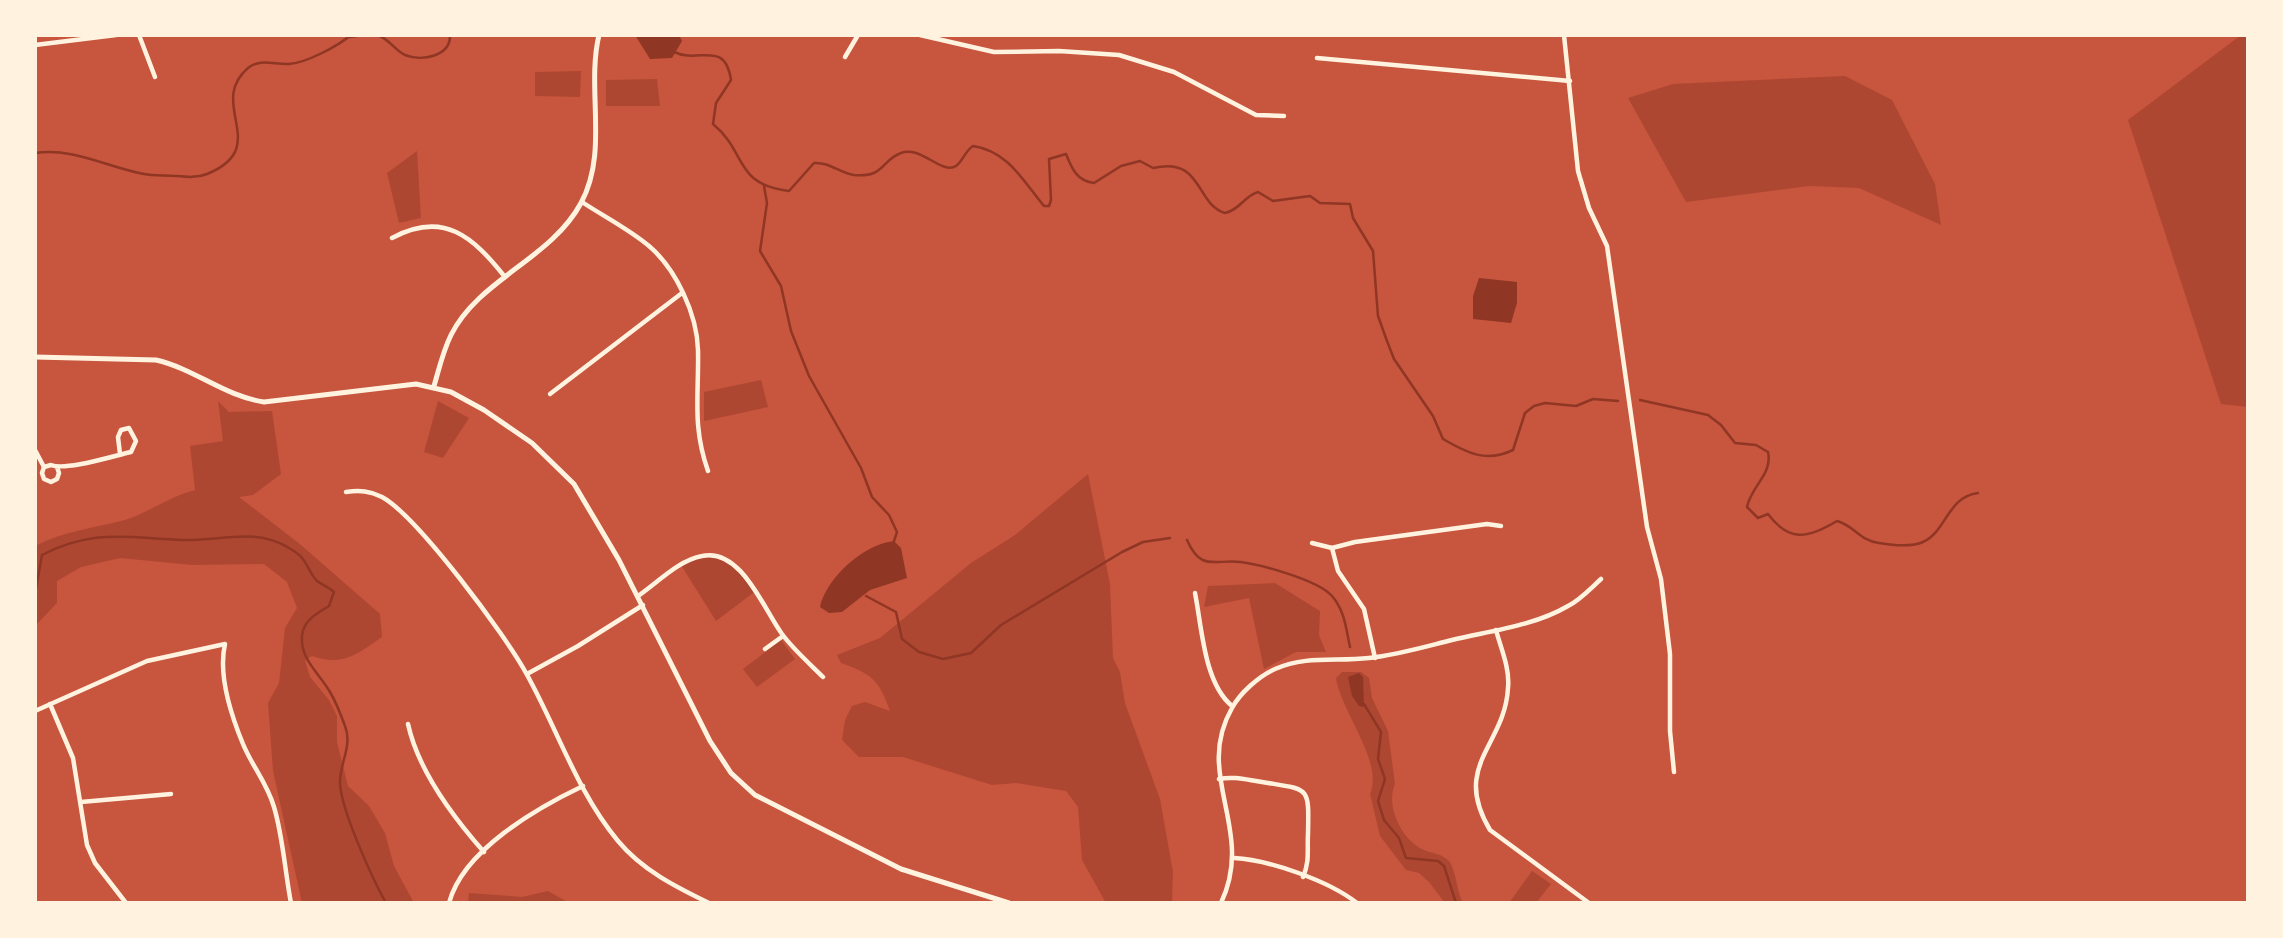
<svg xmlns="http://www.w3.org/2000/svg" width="2283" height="938" viewBox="0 0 2283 938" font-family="'Alegreya Sans',sans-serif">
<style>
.green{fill:#ae4732}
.water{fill:#8f3625}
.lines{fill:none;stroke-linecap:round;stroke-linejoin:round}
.stream{stroke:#8f3625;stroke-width:2.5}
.minor{stroke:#fff3e0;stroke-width:4.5}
.tertiary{stroke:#fff3e0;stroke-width:5}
</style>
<rect width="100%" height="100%" fill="#c8553d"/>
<g class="green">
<polygon points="2241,35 2248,35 2248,407 2221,404 2128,120"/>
<polygon points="581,71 580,97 535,96 535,72"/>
<polygon points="1845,76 1892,100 1935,184 1941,225 1859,188 1809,186 1686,202 1628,98 1673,84"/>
<polygon points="657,79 660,106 606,106 606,80"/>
<polygon points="417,151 421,218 399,223 387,173"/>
<polygon points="761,380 768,407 704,421 704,392"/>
<path d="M218,401l11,11 43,-1 9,63 -28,21 -14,2 62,48 79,69 2,23c-25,17 -39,30 -70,19l-7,4 5,17 19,23 8,16v26l11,44 21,20 16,27 9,33 20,37h-112l-29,-132 -5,-68 11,-20 6,-55 12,-20 -10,-26 -23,-18 -72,1 -72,-7 -39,9 -24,14v22l-22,23v-80c28,-15 60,-18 90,-26 25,-8 43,-23 70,-30l-5,-44 33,-5z"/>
<polygon points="438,401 469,418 443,458 424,452"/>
<path d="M1088,474l22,110 3,74 7,14 5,31 35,96 13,73 -1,31h-66l-24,-43 -4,-53 -12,-16 -50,-8 -24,2 -89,-28h-44l-17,-17 3,-20 7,-14 13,-4 25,9c-11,-31 -18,-37 -49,-48l-4,-8 43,-17 91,-75 44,-28z"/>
<polygon points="709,555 732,565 757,590 716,621 681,565"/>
<polygon points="1275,583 1320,611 1319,635 1326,652 1296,652 1264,669 1249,598 1204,607 1208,586"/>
<polygon points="781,640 795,659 757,687 743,669"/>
<path d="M1342,672h19l8,6 3,20 16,33 7,53c-10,22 7,57 29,66 9,4 17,3 25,11 7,9 8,31 14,42h-18l-16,-21 -10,-9 -13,-3 -26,-34 -10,-42c14,-32 -29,-82 -34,-116z"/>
<polygon points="1532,871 1551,884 1536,903 1509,903"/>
<polygon points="548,891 569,903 468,903 469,893 522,897"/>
</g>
<g class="water">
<polygon points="635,35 679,35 682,41 672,58 650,59"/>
<polygon points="1479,278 1517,282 1517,303 1511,323 1473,319 1473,296"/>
<path d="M894,541l7,7 6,30 -37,12 -28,22 -13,1 -9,-6c6,-29 44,-63 74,-66z"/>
<polygon points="1359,673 1363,677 1364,707 1359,706 1352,696 1348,677"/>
</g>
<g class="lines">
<g class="stream">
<path d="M378,35c12,5 18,16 27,20 17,7 46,1 45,-20"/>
<polyline points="350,37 364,35"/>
<path d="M674,52c25,12 51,-13 57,28l-15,23 -3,21c35,29 20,60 76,67l25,-28c16,-1 25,10 40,12 31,3 27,-15 47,-22 19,-8 41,22 55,13 7,-5 9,-15 17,-20 35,5 51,36 71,60h5l2,-6 -2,-41 17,-5c6,15 11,27 28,29l27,-17 19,-5 13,7c50,-12 42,36 72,45 15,-3 19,-17 33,-21l15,9 37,-5 10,7 30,1 3,14 20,33 5,65 9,25 7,18 39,57 10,23c24,14 43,24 70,11l12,-37 9,-7 11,-3 31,3 17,-7 25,2"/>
<path d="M35,153c37,-6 72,14 109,21 10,2 21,1 32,2 11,1 21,2 31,-2 66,-27 -1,-70 41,-106 12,-10 27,-3 41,-4 17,-1 49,-18 62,-29"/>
<polyline points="764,186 767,203 760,251 781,286 791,331 809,376 861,468 872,497 889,515 897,532 894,541"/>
<path d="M1640,400l68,15 13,10 14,18 21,2 12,7c5,22 -17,34 -21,55l11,11 10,-4c21,28 39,25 69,7 18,5 23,20 42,22 12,2 33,4 44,-1 24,-11 24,-45 55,-49"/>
<path d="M1187,540c14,32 27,19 54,22 21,3 77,18 91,34 13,15 14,33 18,51"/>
<path d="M35,594l7,-39c54,-28 90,-16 147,-15 35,0 67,-12 100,8 20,11 16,19 27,32 4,4 13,7 18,12l-5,14c-12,7 -26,15 -27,30 -2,23 17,37 28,56 6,10 11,23 15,34 8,20 -6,38 -5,58 2,28 32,94 46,119"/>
<polyline points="866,596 896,612 902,639 919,652 943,659 971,653 1001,625 1122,552 1143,542 1170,538"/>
<polyline points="1364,704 1381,732 1378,759 1385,779 1378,801 1384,820 1399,838 1406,858 1438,861 1444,866 1456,903"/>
<polyline points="417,903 424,903"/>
</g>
<g class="minor">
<polyline points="139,35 155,77"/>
<polyline points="920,35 994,52 1059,51 1119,55 1174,72 1256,115 1284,116"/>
<polyline points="1564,35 1578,171 1589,208 1607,246 1647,527 1661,579 1670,654 1670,731 1674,772"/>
<polyline points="35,45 116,35"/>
<polyline points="845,57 858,35"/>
<polyline points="1317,58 1570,81"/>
<path d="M582,202c21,14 47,27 67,44 27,23 48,68 49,104 1,45 -6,76 10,121"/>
<path d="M392,238c52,-28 81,-1 113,39"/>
<polyline points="550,394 682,293"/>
<polyline points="35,450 44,467"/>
<path d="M57,467l2,6 -2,6 -6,3 -7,-3 -2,-6 2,-6 7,-2c15,6 62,-9 80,-13l5,-11 -7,-13 -8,2 -3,7 2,17"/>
<path d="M346,492c14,-2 24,-1 36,5 35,19 124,139 144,176 31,55 51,119 92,168 24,29 58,46 91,62"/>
<polyline points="1312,543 1332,548 1355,542 1487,524 1501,526"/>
<polyline points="1332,548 1338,571 1364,609 1375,658"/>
<path d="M1195,593c7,35 9,90 37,113"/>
<path d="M638,596c19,-13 41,-36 64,-40 39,-9 62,54 80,78 11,15 27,29 41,43"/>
<path d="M1496,630c5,19 14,38 12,58 -3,58 -57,77 -18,142l99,73"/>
<polyline points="765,649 783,636"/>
<polyline points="527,674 578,646 643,605"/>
<polyline points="50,704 73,758 87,845 95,863 126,903"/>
<path d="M35,711l112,-50 78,-17c-7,30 6,71 18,100 9,22 24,39 31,63 9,30 11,65 17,96"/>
<path d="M408,724c10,46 45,93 76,128"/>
<path d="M1219,779c15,-3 28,1 43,3 48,8 47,3 46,52 -1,16 2,27 -5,43"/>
<polyline points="81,802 171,794"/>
<path d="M1234,858c36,2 95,23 123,45"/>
<path d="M449,903c14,-53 88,-95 134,-117"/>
<path d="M1221,903c35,-74 -28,-127 11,-195 8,-15 27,-32 43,-39 32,-14 61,-7 94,-11 28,-3 55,-11 83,-18 38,-9 82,-14 116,-34 12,-6 23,-18 33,-27"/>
</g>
<g class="tertiary">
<path d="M35,357l121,3c39,9 68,36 108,42l152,-18 35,8 33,18 48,33 42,41 45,76 91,181 21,32 24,22 146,74 108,34"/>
<path d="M434,386c5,-17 9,-35 17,-51 28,-56 100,-76 130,-132 28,-51 5,-114 18,-168"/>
</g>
</g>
<rect width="2283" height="938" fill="none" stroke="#fff3e0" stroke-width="74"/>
</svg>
